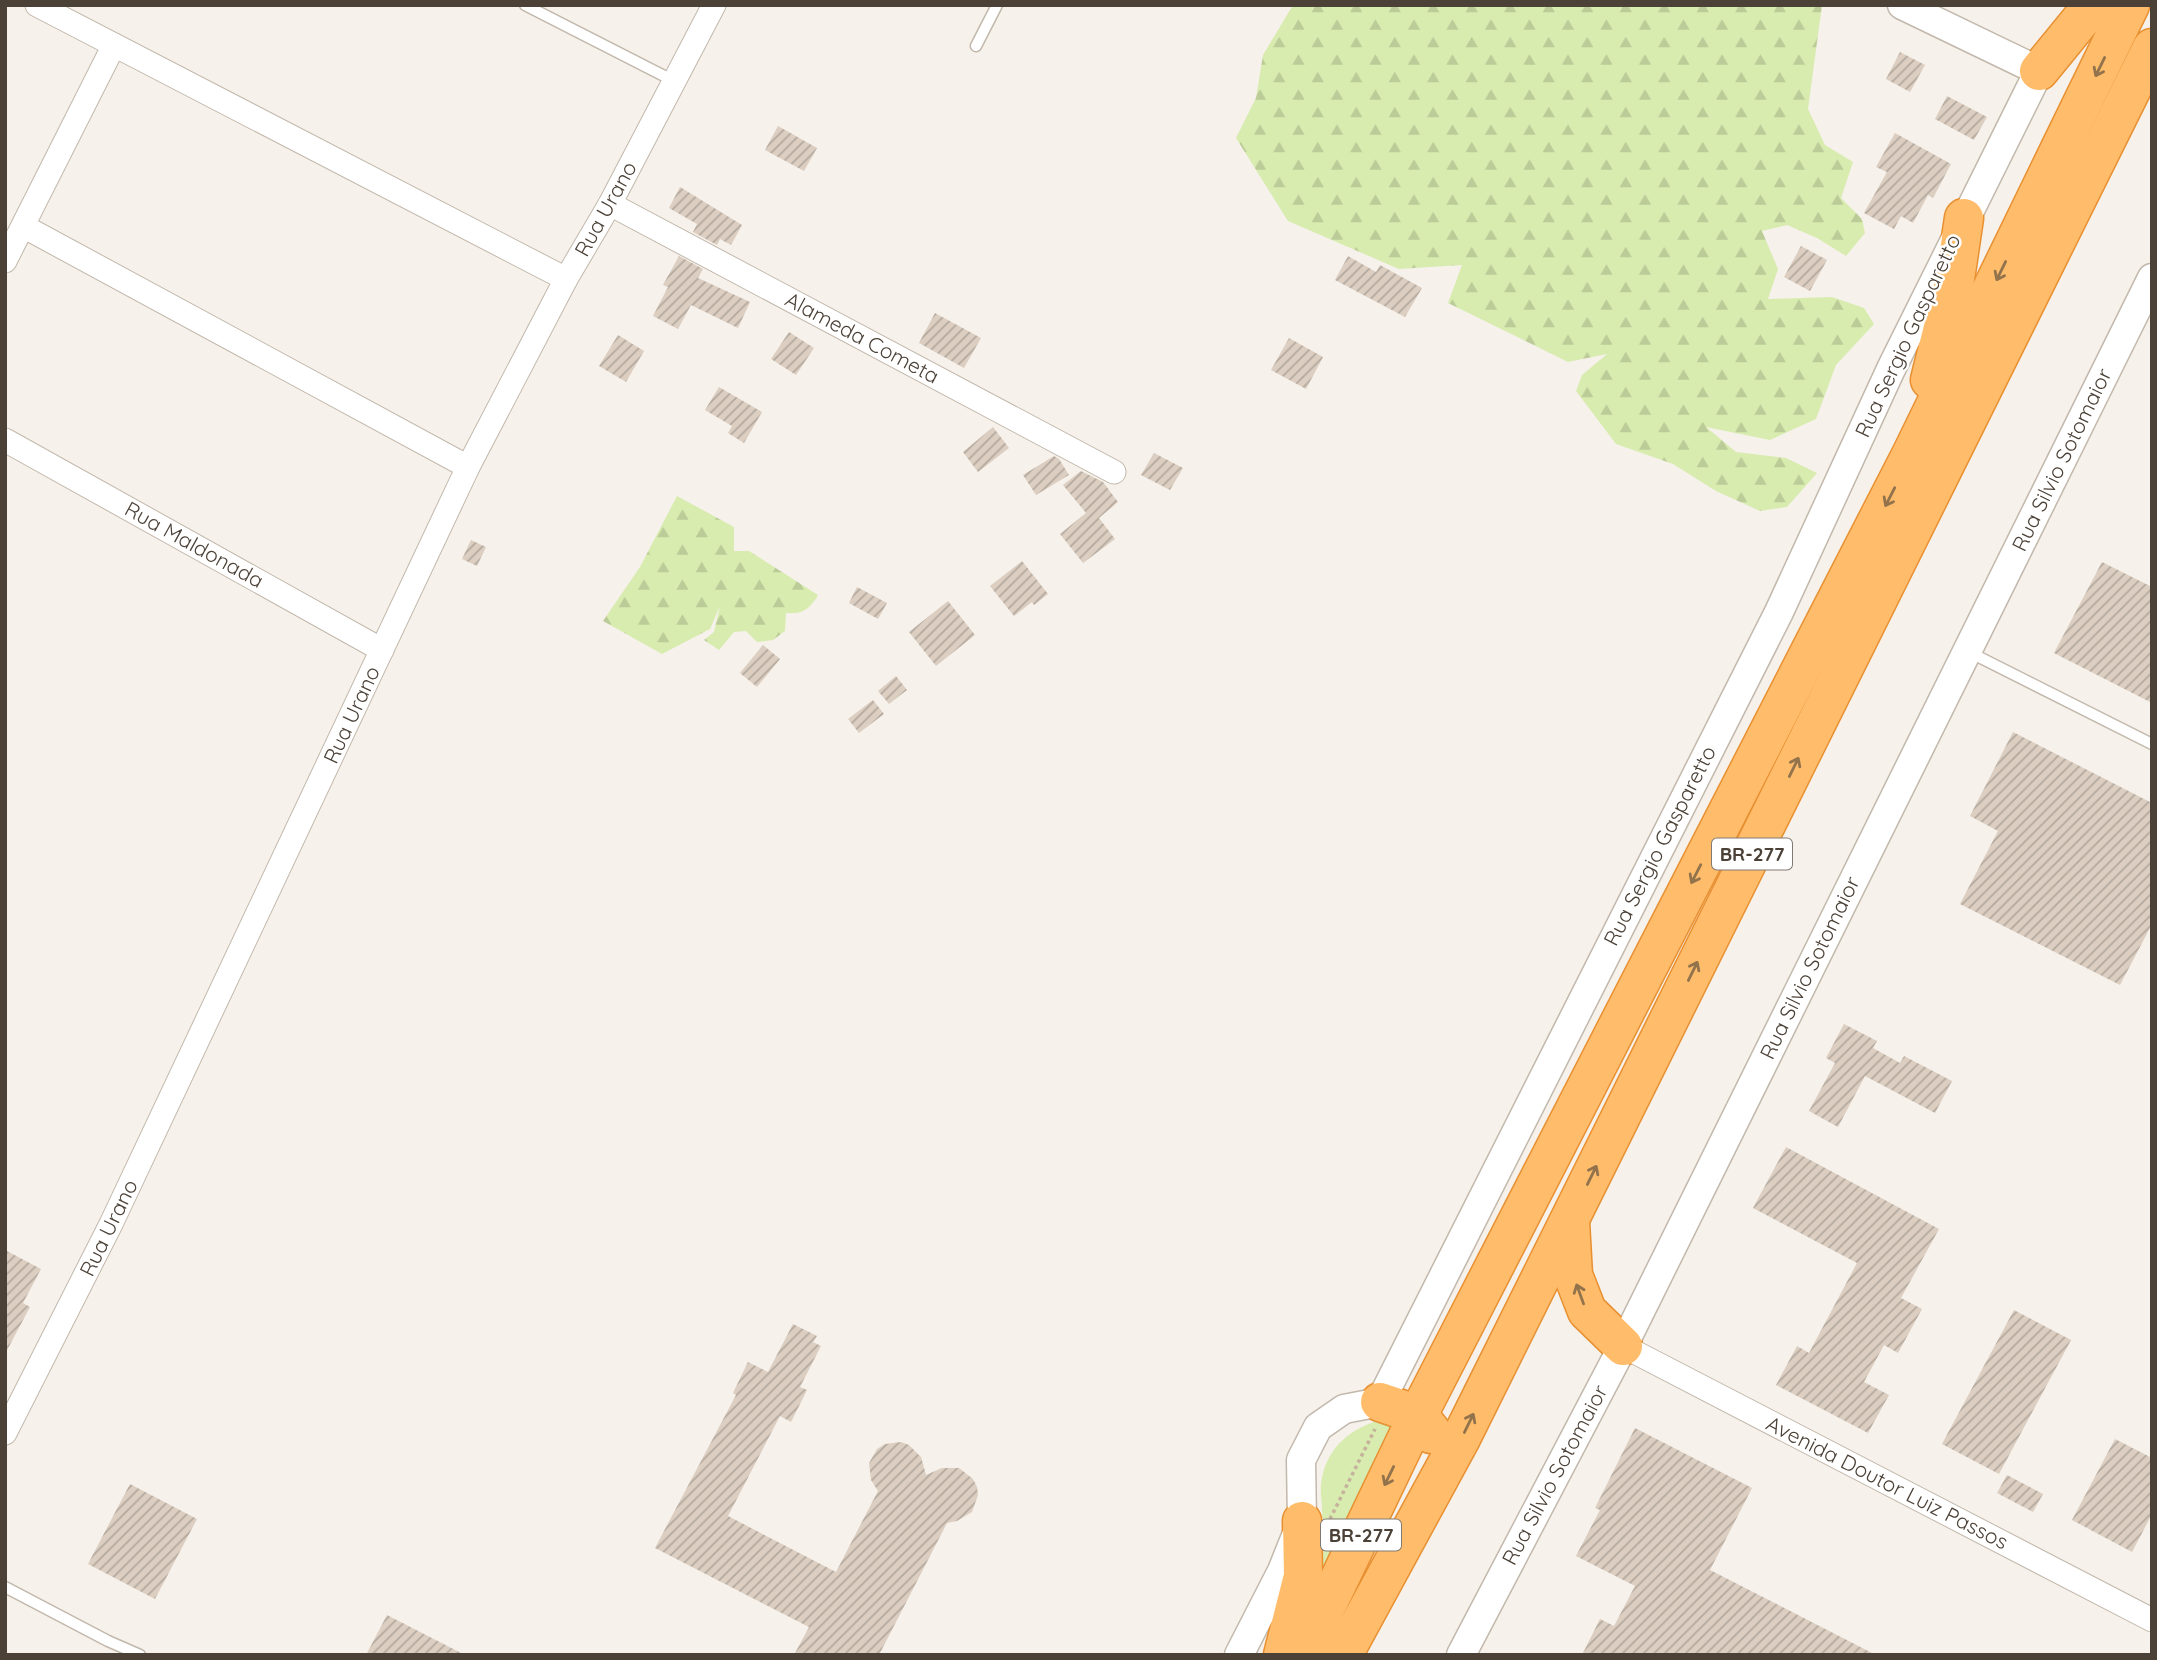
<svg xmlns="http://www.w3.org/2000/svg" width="2157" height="1660" viewBox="0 0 2157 1660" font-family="Quicksand,sans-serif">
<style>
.green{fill:#d8ecb0}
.forest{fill:url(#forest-firs)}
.building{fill:url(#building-hatch)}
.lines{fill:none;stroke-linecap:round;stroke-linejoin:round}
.service-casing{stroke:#c2b8ac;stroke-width:13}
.minor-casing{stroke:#c2b8ac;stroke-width:25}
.tertiary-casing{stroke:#c2b8ac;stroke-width:31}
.motorway-casing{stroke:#e89031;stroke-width:41}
.path{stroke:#c5b29c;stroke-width:3.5;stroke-dasharray:3.5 3.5;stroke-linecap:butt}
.service{stroke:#fff;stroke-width:10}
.minor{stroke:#fff;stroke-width:23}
.tertiary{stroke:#fff;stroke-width:28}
.motorway{stroke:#ffbd6c;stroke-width:38}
.oneway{stroke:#93734c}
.labels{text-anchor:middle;stroke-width:5;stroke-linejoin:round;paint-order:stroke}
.shield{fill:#fff;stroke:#817a73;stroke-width:2}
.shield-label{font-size:19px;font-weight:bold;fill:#4b4137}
.street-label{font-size:21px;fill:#4b4137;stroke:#fff}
</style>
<defs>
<pattern id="forest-firs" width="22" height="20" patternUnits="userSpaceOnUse" patternTransform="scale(1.75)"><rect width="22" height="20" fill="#d8ecb0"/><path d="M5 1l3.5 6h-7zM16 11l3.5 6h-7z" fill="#bbcc98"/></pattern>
<pattern id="building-hatch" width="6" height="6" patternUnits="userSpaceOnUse" patternTransform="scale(1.75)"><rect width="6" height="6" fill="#dccec1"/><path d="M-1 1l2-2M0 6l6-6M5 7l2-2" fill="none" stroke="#b4a99e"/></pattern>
</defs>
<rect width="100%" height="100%" fill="#f6f1ea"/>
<path class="green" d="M1385,1419l17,5 -80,152c0,-21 1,-43 0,-65 0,-9 -2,-18 -1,-27 4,-36 31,-58 64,-65z"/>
<g class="forest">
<polygon points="1293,5 1822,5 1808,109 1825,145 1853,162 1841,198 1862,219 1865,233 1846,256 1817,238 1787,225 1762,231 1778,269 1768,299 1832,297 1864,308 1874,324 1836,365 1816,419 1770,440 1706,427 1736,452 1786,458 1817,473 1787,507 1760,511 1716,491 1673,464 1616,444 1576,391 1582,375 1607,354 1568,362 1448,303 1462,265 1399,269 1288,221 1236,138 1256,98 1263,55"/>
<path d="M677,496l57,31v24h15l69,44c-9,15 -15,19 -32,18l-1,18 -12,9 -16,2 -11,-11 -12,1 -15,18 -15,-10 10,-8 6,-26 -10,23 -48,25 -59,-33 37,-54z"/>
</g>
<g class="building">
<polygon points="1900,52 1925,65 1910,92 1886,79"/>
<polygon points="1947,96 1987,117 1974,140 1935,119"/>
<polygon points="778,126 817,148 804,171 765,150"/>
<polygon points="1895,133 1951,164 1933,198 1928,195 1913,223 1901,216 1894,229 1864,213 1887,172 1876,167"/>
<polygon points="680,187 742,225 731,245 720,239 717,245 693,232 697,224 669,208"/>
<polygon points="1801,246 1827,260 1810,291 1784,277"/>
<polygon points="679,256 703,269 698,278 750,302 738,328 691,305 678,329 653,316 668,287 663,285"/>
<polygon points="1348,256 1376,272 1380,265 1422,288 1405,317 1335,280"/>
<polygon points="935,313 981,338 964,368 919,343"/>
<polygon points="789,332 814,348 796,375 771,359"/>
<polygon points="618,335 644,351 626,382 599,366"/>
<polygon points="1289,338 1323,357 1306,389 1271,370"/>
<polygon points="719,387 762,412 744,443 728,433 732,426 705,410"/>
<polygon points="993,427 1009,448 978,472 963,452"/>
<polygon points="1154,453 1183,468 1170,490 1141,475"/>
<polygon points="1054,456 1059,459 1069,475 1036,495 1023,475"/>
<polygon points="1081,471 1103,482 1118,502 1099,518 1115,539 1083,563 1060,534 1086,513 1063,485"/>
<polygon points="471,540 486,547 477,566 462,559"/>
<polygon points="1022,561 1048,594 1034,605 1032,602 1014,616 990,586"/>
<polygon points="2102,562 2152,587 2152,703 2054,653"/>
<polygon points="857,587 887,603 878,619 849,603"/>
<polygon points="948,601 975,635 936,666 909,632"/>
<polygon points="763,645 780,659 757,687 740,673"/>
<polygon points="896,676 907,690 889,704 878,691"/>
<polygon points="873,700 884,714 859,733 848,719"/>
<polygon points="2013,732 2152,803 2152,924 2120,985 1960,904 1998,831 1970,816"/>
<polygon points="1844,1024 1877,1041 1873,1048 1900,1063 1904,1056 1952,1081 1935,1113 1865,1076 1838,1127 1809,1111 1835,1063 1826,1058"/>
<polygon points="1786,1147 1939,1229 1901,1298 1922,1309 1898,1353 1884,1345 1864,1382 1889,1395 1868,1433 1776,1385 1797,1346 1809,1353 1857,1263 1753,1208"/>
<polygon points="5,1250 41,1269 23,1303 30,1307 5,1354"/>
<polygon points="2014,1310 2071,1340 1999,1474 1942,1444"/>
<polygon points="793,1324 817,1336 813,1342 821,1346 800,1387 807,1390 791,1422 780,1416 728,1516 836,1572 878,1491 871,1480 869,1463 877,1449 885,1444 901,1442 909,1445 921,1457 926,1475 942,1468 959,1468 973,1479 977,1487 978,1495 972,1512 957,1521 947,1523 879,1655 794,1655 809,1627 655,1548 736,1395 733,1393 748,1362 768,1372"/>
<polygon points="1635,1428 1752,1488 1710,1570 1876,1655 1582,1655 1600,1619 1614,1626 1635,1586 1576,1556 1600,1510 1595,1508"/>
<polygon points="2115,1439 2152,1458 2152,1514 2132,1552 2072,1520"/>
<polygon points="2007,1475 2043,1494 2033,1512 1997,1493"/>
<polygon points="130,1484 197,1519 155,1599 88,1564"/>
<polygon points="387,1615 465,1655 366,1655"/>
</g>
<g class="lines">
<g class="service-casing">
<g id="service">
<polyline points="525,5 674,81"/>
<polyline points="976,46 997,5"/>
<polyline points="1967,651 2152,744"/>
<polyline points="5,1587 108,1641 140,1655"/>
</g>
</g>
<g class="minor-casing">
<g id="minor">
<polyline points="37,5 566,279"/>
<polyline points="610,204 1114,472"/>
<polyline points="23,226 468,467"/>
<polyline points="5,261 114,45"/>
<polyline points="5,440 382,650"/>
<polyline points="1623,1346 2152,1620"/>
<polyline points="5,1433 111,1224 468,467 566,279 610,204 714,5"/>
</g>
</g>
<g class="tertiary-casing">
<g id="tertiary">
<polyline points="1902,5 2039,71"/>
<polyline points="1239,1655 1282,1571 1302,1521 1301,1460 1318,1427 1344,1409 1380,1402 1779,612 1891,369 2047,55"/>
<polyline points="1461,1655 1623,1346 2152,278"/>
</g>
</g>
<g class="motorway-casing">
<g id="motorway">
<polyline points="2039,71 2093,5"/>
<polyline points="1930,380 1955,279 1964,218"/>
<polyline points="1570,1222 1573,1275 1587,1311 1623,1346"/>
<polyline points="1380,1402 1418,1415 1431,1431 1431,1434"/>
<polyline points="1283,1655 1303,1576 1302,1521"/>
<polyline points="1303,1655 1418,1415 1912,453 2130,5"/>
<polyline points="1343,1655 1460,1440 2152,48"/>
</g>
</g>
<polyline class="path" points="1330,1519 1375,1429"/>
<use href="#service" class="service"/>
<use href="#minor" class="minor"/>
<use href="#tertiary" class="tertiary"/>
<use href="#motorway" class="motorway"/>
</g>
<defs><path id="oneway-shaft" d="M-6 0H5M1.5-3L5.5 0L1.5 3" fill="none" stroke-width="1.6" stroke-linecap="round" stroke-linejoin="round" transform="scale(1.75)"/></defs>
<g class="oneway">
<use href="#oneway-shaft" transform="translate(2100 67) rotate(116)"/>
<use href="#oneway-shaft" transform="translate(2001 271) rotate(116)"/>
<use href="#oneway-shaft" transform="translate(1890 497) rotate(117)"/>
<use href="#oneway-shaft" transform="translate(1794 767) rotate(-64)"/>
<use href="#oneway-shaft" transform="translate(1696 874) rotate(117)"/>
<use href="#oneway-shaft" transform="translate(1693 971) rotate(-64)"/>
<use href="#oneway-shaft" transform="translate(1592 1175) rotate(-64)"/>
<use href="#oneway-shaft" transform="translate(1580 1294) rotate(-110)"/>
<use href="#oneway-shaft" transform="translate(1469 1423) rotate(-64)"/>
<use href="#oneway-shaft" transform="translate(1389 1476) rotate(116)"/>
</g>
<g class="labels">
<g class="shield">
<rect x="1712" y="838.5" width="80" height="31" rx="5"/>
<rect x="1321" y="1519.5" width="80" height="31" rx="5"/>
</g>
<g class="shield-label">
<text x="1752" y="861">BR-277</text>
<text x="1361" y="1542">BR-277</text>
</g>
<g class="street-label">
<text transform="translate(606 209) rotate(-61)" y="7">Rua Urano</text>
<text transform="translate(1908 336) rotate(-65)" y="7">Rua Sergio Gasparetto</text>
<text transform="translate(862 338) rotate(28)" y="7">Alameda Cometa</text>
<text transform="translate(2062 460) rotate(-64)" y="7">Rua Silvio Sotomaior</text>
<text transform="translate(194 545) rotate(29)" y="7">Rua Maldonada</text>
<text transform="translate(352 715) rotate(-65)" y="7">Rua Urano</text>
<text transform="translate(1660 846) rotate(-63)" y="7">Rua Sergio Gasparetto</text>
<text transform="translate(1810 968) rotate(-64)" y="7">Rua Silvio Sotomaior</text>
<text transform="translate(109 1228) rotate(-64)" y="7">Rua Urano</text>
<text transform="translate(1555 1475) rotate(-62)" y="7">Rua Silvio Sotomaior</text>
<text transform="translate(1887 1483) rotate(27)" y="7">Avenida Doutor Luiz Passos</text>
</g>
</g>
<rect width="2157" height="1660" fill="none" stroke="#4b4137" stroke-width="14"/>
</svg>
